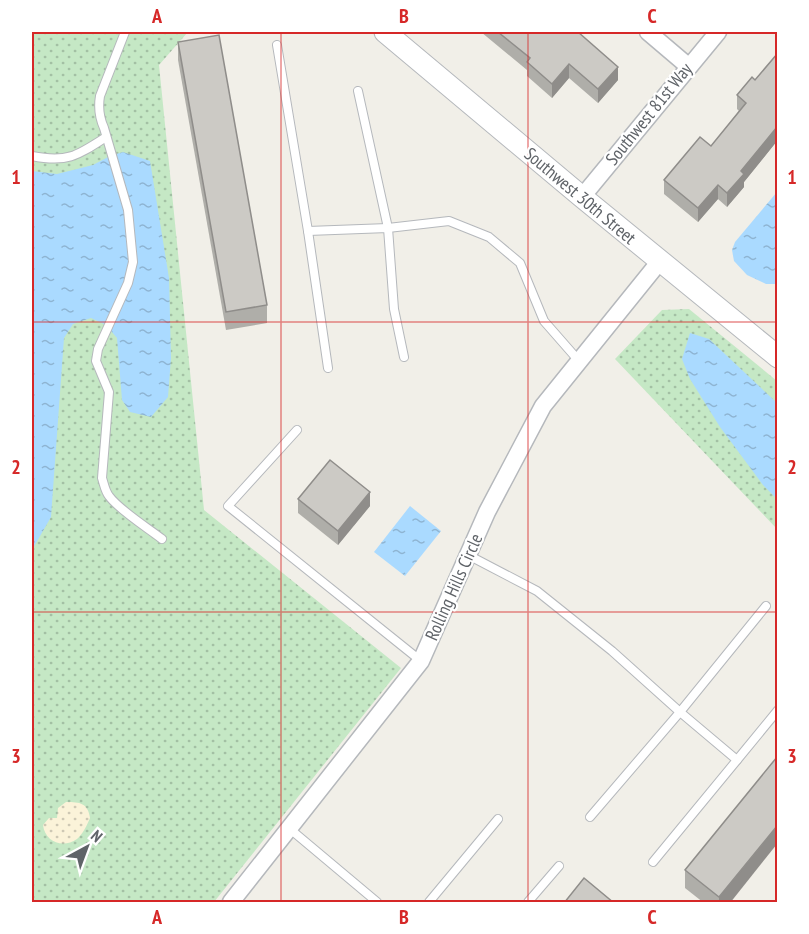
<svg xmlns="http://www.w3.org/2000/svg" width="809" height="934" viewBox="0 0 809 934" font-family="'PT Sans Narrow',sans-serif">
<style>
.grass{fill:url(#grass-dots)}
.sand{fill:url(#sand-dots)}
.water{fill:url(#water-ripples)}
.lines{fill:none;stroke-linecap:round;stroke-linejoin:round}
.service-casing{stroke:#b5b8bc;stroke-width:10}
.minor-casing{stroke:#b5b8bc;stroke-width:19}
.tertiary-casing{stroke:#b5b8bc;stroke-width:23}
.service{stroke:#fff;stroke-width:8}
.minor{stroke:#fff;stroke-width:16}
.tertiary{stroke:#fff;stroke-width:21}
.wall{fill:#afaea9}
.shaded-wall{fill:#8f8d8a}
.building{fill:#cccac5;stroke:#8f8d8a;stroke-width:1.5}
.grid{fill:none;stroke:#d62828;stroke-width:1.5;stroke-opacity:0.55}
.labels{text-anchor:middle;stroke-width:4.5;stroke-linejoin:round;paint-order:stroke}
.street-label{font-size:18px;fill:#5f6368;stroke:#fff}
.neatline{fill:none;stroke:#d62828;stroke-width:2}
.grid-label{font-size:20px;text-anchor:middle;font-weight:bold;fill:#d62828}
</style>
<defs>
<pattern id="grass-dots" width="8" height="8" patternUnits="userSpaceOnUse" patternTransform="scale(1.5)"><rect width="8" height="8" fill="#c5e8c5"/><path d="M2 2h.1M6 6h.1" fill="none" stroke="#a3c0a4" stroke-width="1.8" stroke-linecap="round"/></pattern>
<pattern id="sand-dots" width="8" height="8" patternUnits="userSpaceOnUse" patternTransform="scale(1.5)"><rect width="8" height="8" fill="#fbf3d9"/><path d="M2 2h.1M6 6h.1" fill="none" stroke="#cec8b4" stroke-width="1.8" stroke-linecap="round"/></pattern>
<pattern id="water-ripples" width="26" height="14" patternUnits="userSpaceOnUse" patternTransform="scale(1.5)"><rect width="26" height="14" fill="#aadaff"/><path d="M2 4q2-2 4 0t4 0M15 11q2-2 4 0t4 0" fill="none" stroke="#8eb4d2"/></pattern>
</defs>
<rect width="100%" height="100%" fill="#f1efe8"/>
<g class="grass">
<polygon points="32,32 188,32 159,65 204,510 401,668 214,902 32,902"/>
<polygon points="689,309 777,381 777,529 615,359 662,310"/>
</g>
<path class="sand" d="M66,802c14,0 22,1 24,16 -3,7 -7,16 -13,21 -14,10 -32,3 -34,-14l6,-7h8l1,-10z"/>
<g class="water">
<polygon points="123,152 150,161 169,278 171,358 168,397 151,417 130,412 122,400 117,338 106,325 91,318 73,324 64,338 51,517 32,550 32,171 57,174 93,165 110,156"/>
<polygon points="777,192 777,284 766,284 747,275 734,261 732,250 735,242"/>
<polygon points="690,333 709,339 777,403 777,499 763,485 720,427 690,379 682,359"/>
<polygon points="410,506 441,531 405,576 374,552"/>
</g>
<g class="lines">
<g class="service-casing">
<g id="service">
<path d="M125,32l-25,64c-2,12 -1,21 4,32l24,82 5,52 -5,21 -30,66 -2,12 13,31 -7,86c2,6 3,13 7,18 10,14 39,32 53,43"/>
<polyline points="277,45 308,231 388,228 394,309 404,357"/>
<polyline points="358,91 388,228 449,221 489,237 520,263 544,321 579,361"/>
<path d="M32,156c35,7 45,0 74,-19"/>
<polyline points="308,231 328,368"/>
<polyline points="297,430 228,506 421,661"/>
<polyline points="468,555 537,591 612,651 680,712 737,760 653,862"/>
<polyline points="737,760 778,710"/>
<polyline points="590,817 680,712 766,606"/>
<polyline points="290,829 377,902"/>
<polyline points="429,902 498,819"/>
<polyline points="528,902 559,866"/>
</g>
</g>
<g class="minor-casing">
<g id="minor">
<polyline points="648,32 688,66"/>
<polyline points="582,197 718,32"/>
<polyline points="231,902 421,661 487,512 543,406 660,261"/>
</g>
</g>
<g class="tertiary-casing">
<polyline id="tertiary" points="385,32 582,197 778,357"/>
</g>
<use href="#service" class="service"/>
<use href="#minor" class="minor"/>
<use href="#tertiary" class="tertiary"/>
</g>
<g class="wall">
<polygon points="481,32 578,32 618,80 598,103 569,78 552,98 527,76 527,70"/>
<polygon points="178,42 267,305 267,323 226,330 178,60"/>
<polygon points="777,54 777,141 744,182 744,187 727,207 718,199 698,222 664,194 664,180 711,146 739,111 737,109 737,95 755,80"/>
<polygon points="298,499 370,506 338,545 298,513"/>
<polygon points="685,870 730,903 704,903 685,888"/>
</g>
<g class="shaded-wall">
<polygon points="569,64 569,78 552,98 552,84"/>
<polygon points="618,67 618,80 598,103 598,89"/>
<polygon points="777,127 777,141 744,182 744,187 727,207 727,193 741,171"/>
<polygon points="718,185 718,199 698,222 698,208"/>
<polygon points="370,492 370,506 338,545 338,531"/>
<polygon points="777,826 777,844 730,903 719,903 719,897"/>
</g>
<g class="building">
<polygon points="498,32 578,32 618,67 598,89 569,64 552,84 527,62 530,58"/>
<polygon points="219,35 267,305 226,312 178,42"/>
<polygon points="777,54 777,127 741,171 744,174 727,193 718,185 698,208 664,180 700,137 711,146 746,103 737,95 752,77 755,80"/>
<polygon points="330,460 370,492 338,531 298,499"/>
<polygon points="777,757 777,826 719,897 685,870"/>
<polygon points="584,878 614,903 564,903"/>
</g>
<path class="grid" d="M281,32v870M528,32v870M32,322h746M32,612h746"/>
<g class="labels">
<g class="street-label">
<text transform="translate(649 114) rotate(-51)" y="6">Southwest 81st Way</text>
<text transform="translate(580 196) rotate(40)" y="6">Southwest 30th Street</text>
<text transform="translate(454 587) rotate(-66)" y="6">Rolling Hills Circle</text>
</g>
</g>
<rect width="809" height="934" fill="none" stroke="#ffffff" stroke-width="66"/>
<g transform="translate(87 847) rotate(41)" stroke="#ffffff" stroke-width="4.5" paint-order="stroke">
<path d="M0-4.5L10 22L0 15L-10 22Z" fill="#5f6368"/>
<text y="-9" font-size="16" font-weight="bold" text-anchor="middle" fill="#5f6368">N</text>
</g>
<rect x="33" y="33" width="743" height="868" class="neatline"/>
<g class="grid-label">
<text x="157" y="23">A</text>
<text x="404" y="23">B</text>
<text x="652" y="23">C</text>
<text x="16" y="184">1</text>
<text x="792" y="184">1</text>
<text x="16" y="474">2</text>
<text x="792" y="474">2</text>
<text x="16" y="763">3</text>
<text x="792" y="763">3</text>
<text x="157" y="924">A</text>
<text x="404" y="924">B</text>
<text x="652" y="924">C</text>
</g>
</svg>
